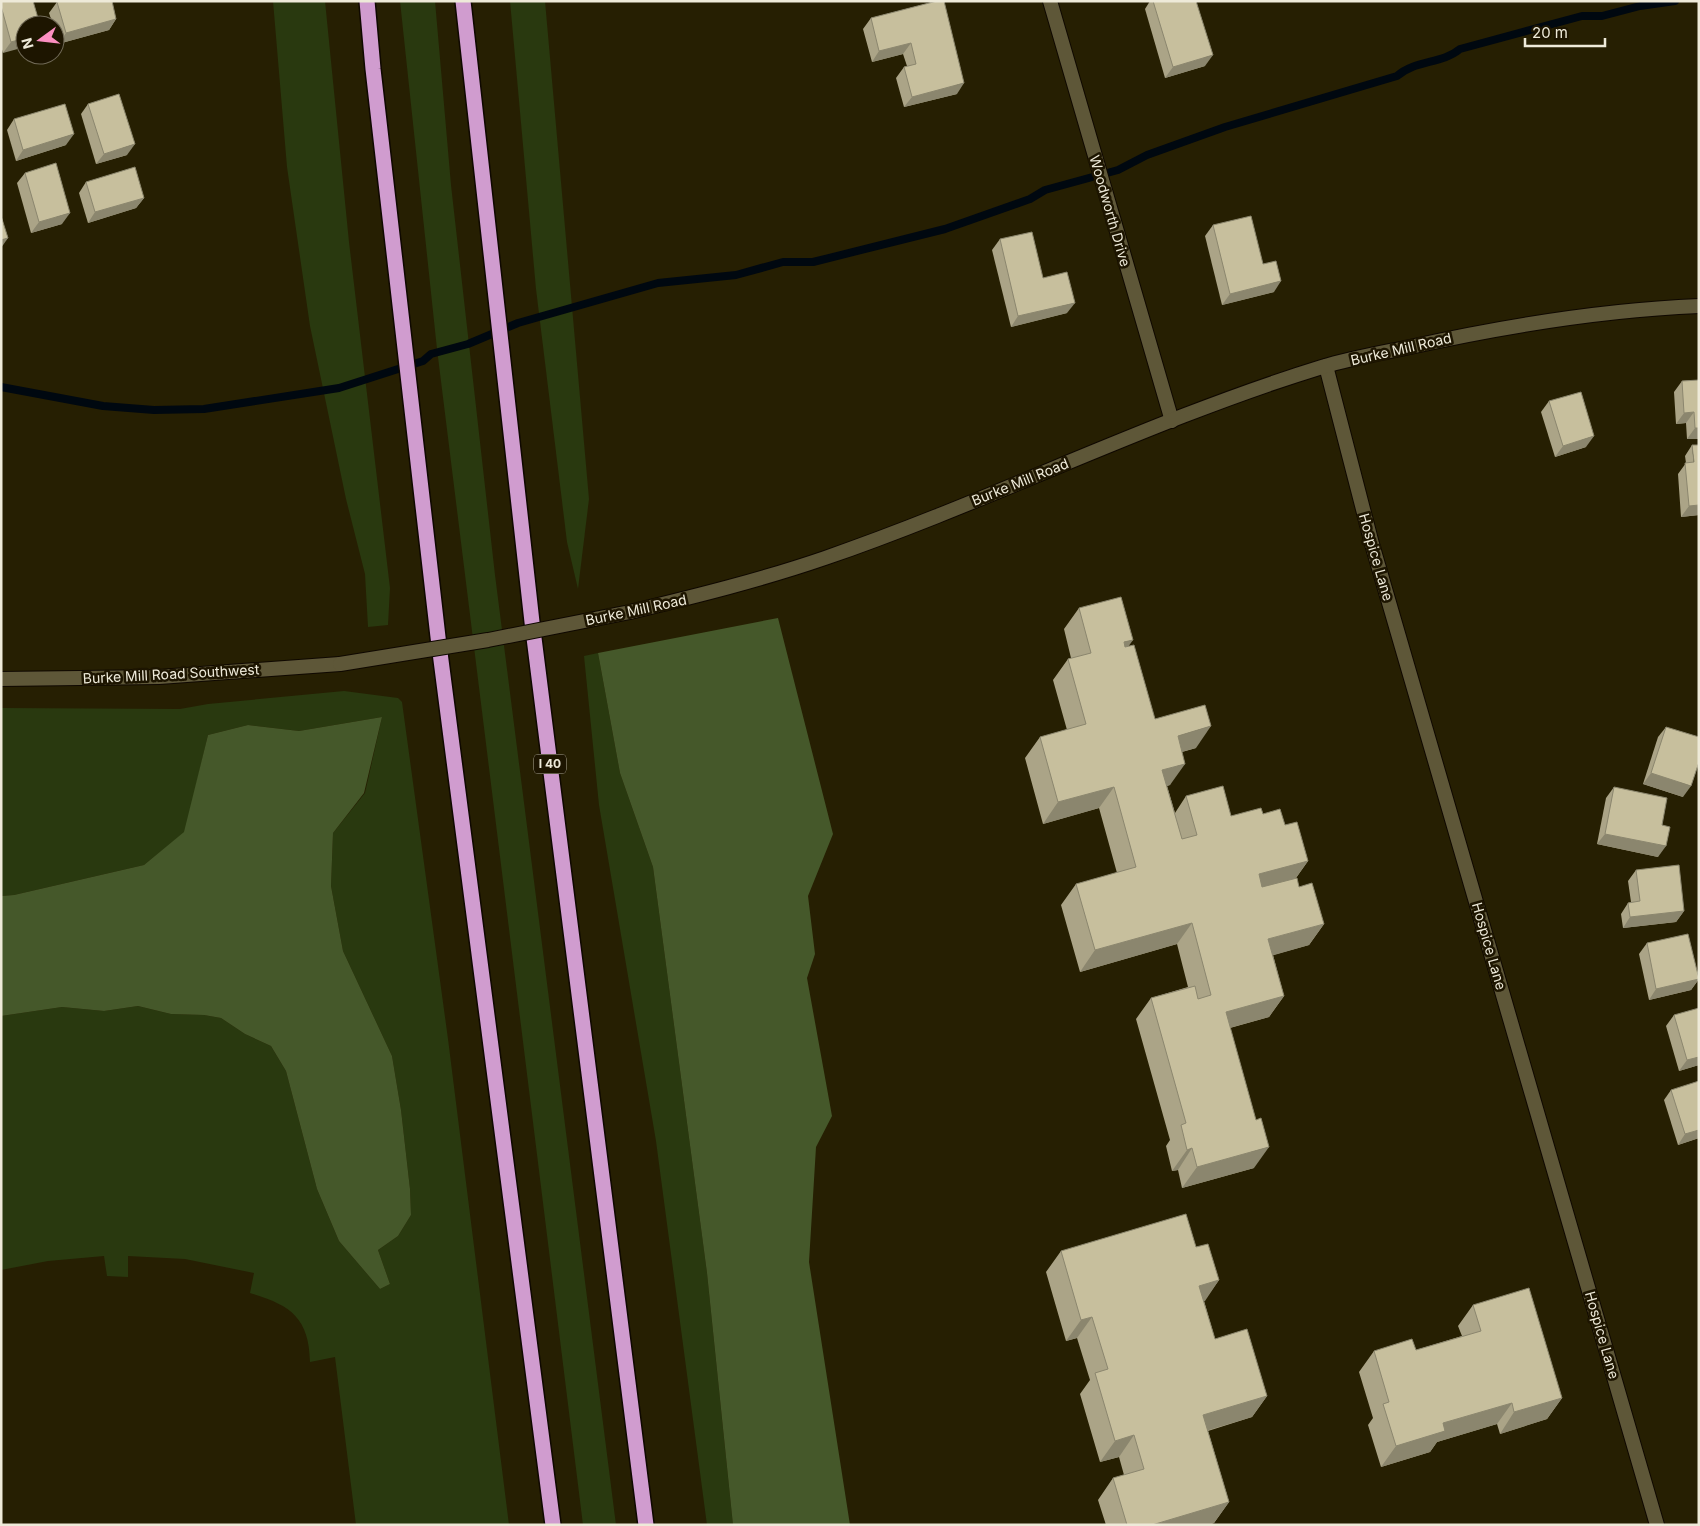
<svg xmlns="http://www.w3.org/2000/svg" width="1700" height="1526" viewBox="0 0 1700 1526" font-family="Inter,sans-serif">
<style>
.green{fill:#29390f}
.forest{fill:#45582a}
.lines{fill:none;stroke-linecap:round;stroke-linejoin:round}
.stream{stroke:#000810;stroke-width:8}
.minor-casing{stroke:#0f0800;stroke-width:16}
.tertiary-casing{stroke:#0f0800;stroke-width:16}
.motorway-casing{stroke:#0f0800;stroke-width:18}
.minor{stroke:#5e5738;stroke-width:14}
.tertiary{stroke:#5e5738;stroke-width:14}
.motorway{stroke:#d09ccf;stroke-width:15}
.tertiary-bridge-casing{stroke:#0f0800;stroke-width:16;stroke-linecap:butt}
.tertiary-bridge{stroke:#5e5738;stroke-width:14}
.wall{fill:#aba487}
.shaded-wall{fill:#8b866e}
.building{fill:#c7bf9d;stroke:#8b866e}
.labels{text-anchor:middle;stroke-width:5;stroke-linejoin:round;paint-order:stroke}
.shield{fill:#1d1500;stroke:#afaa98;stroke-width:1}
.shield-label{font-size:12px;font-weight:bold;fill:#eeead9}
.street-label{font-size:14px;fill:#eeead9;stroke:#1d1500}
</style>
<rect width="100%" height="100%" fill="#261f02"/>
<g class="green">
<polygon points="273,1 325,1 349,242 390,588 388,625 368,627 365,574 346,499 310,326 287,167"/>
<polygon points="400,1 435,1 451,185 495,575 616,1525 583,1525 437,349"/>
<polygon points="510,1 545,1 589,499 578,589 567,542 536,289"/>
<polygon points="598,653 620,773 653,867 707,1273 733,1525 707,1525 656,1141 599,805 584,656"/>
<path d="M344,691l54,7 4,4 46,337 61,486h-153l-21,-168 -25,5c-1,-45 -20,-57 -60,-69l4,-20 -69,-14 -57,-3v21l-21,-1 -3,-20 -56,5 -47,9v-254l61,-9 42,4 34,-5 33,8 33,1 17,3 24,16 26,12 15,25 31,118 22,52 41,48 10,-5 -12,-34 20,-14 13,-21 -1,-26 -9,-79 -9,-54 -49,-105 -12,-65 2,-53 32,-40 17,-76 -83,14 -51,-6 -40,10 -23,97 -41,33 -130,30 -13,1v-188l179,1 28,-5z"/>
</g>
<g class="forest">
<polygon points="778,618 833,834 808,896 815,954 807,978 832,1116 816,1147 809,1262 850,1525 733,1525 707,1273 653,867 620,773 598,653"/>
<polygon points="382,717 364,793 333,833 331,886 343,951 392,1056 401,1110 410,1189 411,1215 398,1236 378,1250 390,1284 380,1289 339,1241 317,1189 286,1071 271,1046 245,1034 221,1018 204,1015 171,1014 138,1006 104,1011 62,1007 1,1016 1,896 14,895 144,865 184,832 208,735 248,725 299,731"/>
</g>
<g class="lines">
<path class="stream" d="M1,387l102,19 51,4 50,-1 135,-21 84,-27 8,-7 37,-10 50,-21 140,-40 78,-8 47,-13h30l132,-33 85,-30 15,-9 73,-20 29,-15 78,-28 172,-51c18,-16 45,-12 63,-27l122,-33h20l38,-10 35,-5"/>
<g class="minor-casing">
<g id="minor">
<polyline points="1050,1 1172,421"/>
<polyline points="1326,366 1372,544 1657,1525"/>
</g>
</g>
<g class="tertiary-casing">
<g id="tertiary">
<path d="M630,612c66,-16 131,-32 195,-54 168,-58 328,-139 497,-191 29,-9 59,-14 88,-20 95,-21 192,-37 289,-41"/>
<polyline points="1,679 159,677 340,664"/>
</g>
</g>
<g class="motorway-casing">
<g id="motorway">
<polyline points="367,1 373,69 438,637 553,1525"/>
<polyline points="463,1 532,622 646,1525"/>
</g>
</g>
<use href="#minor" class="minor"/>
<use href="#tertiary" class="tertiary"/>
<use href="#motorway" class="motorway"/>
<g class="tertiary-bridge-casing">
<polyline id="tertiary-bridge" points="340,664 488,640 630,612"/>
</g>
<use href="#tertiary-bridge" class="tertiary-bridge"/>
</g>
<g class="wall">
<polygon points="1,1 40,25 3,53 1,46"/>
<polygon points="937,1 957,94 904,107 896,78 904,67 907,66 903,54 872,62 863,29 871,18"/>
<polygon points="1150,1 1196,1 1205,66 1165,78 1145,9"/>
<polygon points="57,2 116,19 109,30 58,44 55,33 55,25 53,25 49,13"/>
<polygon points="88,104 127,155 96,164 81,114"/>
<polygon points="14,119 66,145 16,161 7,130"/>
<polygon points="25,173 62,224 31,233 17,183"/>
<polygon points="86,182 144,198 136,208 88,223 79,193"/>
<polygon points="1213,225 1263,264 1274,292 1222,305 1205,236"/>
<polygon points="1000,239 1043,278 1067,313 1011,327 992,250"/>
<polygon points="1699,380 1699,439 1687,439 1686,423 1676,424 1674,392 1682,381"/>
<polygon points="1549,401 1586,447 1555,457 1541,412"/>
<polygon points="1692,445 1699,515 1681,517 1678,474 1686,463 1685,456"/>
<polygon points="1079,608 1129,646 1155,719 1196,748 1182,752 1170,785 1167,786 1175,813 1186,796 1231,816 1263,814 1285,825 1308,861 1296,878 1299,887 1324,924 1309,945 1273,955 1284,996 1269,1017 1230,1028 1254,1168 1182,1188 1178,1170 1172,1171 1166,1146 1170,1140 1136,1019 1151,998 1188,987 1177,944 1080,972 1061,905 1076,884 1117,873 1099,808 1043,824 1025,758 1040,737 1067,730 1053,680 1068,659 1071,658 1064,629"/>
<polygon points="1666,727 1683,797 1643,784 1658,737"/>
<polygon points="1614,787 1662,825 1658,857 1597,844 1606,798"/>
<polygon points="1636,870 1684,911 1676,922 1623,928 1621,914 1628,903 1631,902 1628,881"/>
<polygon points="1647,943 1699,979 1691,990 1649,1000 1639,954"/>
<polygon points="1674,1015 1699,1065 1679,1071 1666,1026"/>
<polygon points="1671,1090 1699,1138 1678,1145 1664,1100"/>
<polygon points="1196,1247 1219,1280 1204,1301 1215,1339 1267,1396 1252,1417 1208,1431 1229,1502 1214,1523 1208,1525 1106,1525 1098,1500 1113,1478 1124,1475 1119,1457 1100,1462 1080,1394 1090,1380 1077,1338 1066,1341 1046,1272 1061,1251"/>
<polygon points="1473,1305 1562,1398 1547,1419 1500,1434 1497,1424 1437,1442 1430,1452 1381,1467 1368,1425 1373,1418 1359,1372 1374,1351 1416,1350 1462,1336 1458,1326"/>
</g>
<g class="shaded-wall">
<polygon points="116,19 109,30 58,44 66,33"/>
<polygon points="25,38 25,47 3,53 11,42"/>
<polygon points="911,43 903,54 872,62 879,51"/>
<polygon points="1213,55 1205,66 1165,78 1173,67"/>
<polygon points="964,83 957,94 904,107 912,97"/>
<polygon points="74,134 66,145 16,161 23,150"/>
<polygon points="135,144 127,155 96,164 104,154"/>
<polygon points="144,198 136,208 88,223 95,212"/>
<polygon points="70,213 62,224 31,233 39,222"/>
<polygon points="8,238 1,248 1,240"/>
<polygon points="1281,281 1274,292 1222,305 1230,294"/>
<polygon points="1075,303 1067,313 1011,327 1018,316"/>
<polygon points="1694,412 1686,423 1676,424 1684,413"/>
<polygon points="1695,428 1699,428 1699,439 1687,439"/>
<polygon points="1594,436 1586,447 1555,457 1563,446"/>
<polygon points="1699,505 1699,515 1681,517 1689,506"/>
<polygon points="1133,640 1118,661 1124,642"/>
<polygon points="1211,726 1196,748 1163,757 1178,736"/>
<polygon points="1185,764 1170,785 1148,791 1162,770"/>
<polygon points="1651,773 1691,786 1683,797 1643,784"/>
<polygon points="1114,787 1099,808 1043,824 1058,802"/>
<polygon points="1605,834 1666,846 1658,857 1597,844"/>
<polygon points="1308,861 1293,882 1244,896 1259,874"/>
<polygon points="1684,911 1676,922 1623,928 1630,917"/>
<polygon points="1192,923 1177,944 1080,972 1095,950"/>
<polygon points="1324,924 1309,945 1253,961 1268,939"/>
<polygon points="1699,979 1691,990 1649,1000 1656,989"/>
<polygon points="1284,996 1269,1017 1211,1033 1226,1012"/>
<polygon points="1699,1057 1699,1065 1679,1071 1687,1060"/>
<polygon points="1699,1130 1699,1138 1678,1145 1685,1134"/>
<polygon points="1269,1147 1254,1168 1182,1188 1197,1167"/>
<polygon points="1192,1148 1178,1170 1172,1171 1187,1150"/>
<polygon points="1219,1280 1205,1301 1184,1307 1199,1286"/>
<polygon points="1092,1317 1077,1338 1066,1341 1081,1320"/>
<polygon points="1267,1396 1252,1417 1189,1436 1203,1415"/>
<polygon points="1562,1398 1547,1419 1500,1434 1514,1412"/>
<polygon points="1512,1403 1497,1424 1437,1442 1430,1452 1381,1467 1396,1446 1443,1423"/>
<polygon points="1134,1435 1119,1457 1100,1462 1115,1441"/>
<polygon points="1229,1502 1214,1523 1208,1525 1152,1525"/>
</g>
<g class="building">
<polygon points="1,1 33,1 40,25 25,25 25,38 11,42 1,6"/>
<polygon points="61,1 112,1 116,19 66,33 57,2"/>
<polygon points="937,1 944,1 964,83 912,97 904,67 916,64 911,43 879,51 871,18"/>
<polygon points="1153,1 1196,1 1213,55 1173,67"/>
<polygon points="119,94 135,144 104,154 88,104"/>
<polygon points="65,104 74,134 23,150 14,119"/>
<polygon points="56,163 70,213 39,222 25,173"/>
<polygon points="135,167 144,198 95,212 86,182"/>
<polygon points="1,216 8,238 1,240"/>
<polygon points="1251,216 1263,264 1276,261 1281,281 1230,294 1213,225"/>
<polygon points="1032,232 1043,278 1067,272 1075,303 1018,316 1000,239"/>
<polygon points="1699,380 1699,428 1695,428 1694,412 1684,413 1682,381"/>
<polygon points="1581,392 1594,436 1563,446 1549,401"/>
<polygon points="1692,445 1699,445 1699,505 1689,506 1685,463 1694,462"/>
<polygon points="1121,597 1133,640 1124,642 1125,647 1134,645 1155,719 1205,705 1211,726 1178,736 1185,764 1162,770 1182,839 1197,835 1186,796 1223,786 1231,816 1261,808 1263,814 1280,809 1285,825 1297,822 1308,861 1259,874 1262,887 1297,878 1299,887 1312,883 1324,924 1268,939 1284,996 1226,1012 1256,1120 1261,1118 1269,1147 1197,1167 1192,1148 1187,1150 1181,1125 1186,1123 1151,998 1195,986 1198,999 1211,995 1192,923 1095,950 1076,884 1136,867 1114,787 1058,802 1040,737 1086,724 1068,659 1091,653 1079,608"/>
<polygon points="1666,727 1699,737 1699,762 1691,786 1651,773"/>
<polygon points="1614,787 1667,798 1662,825 1670,827 1666,846 1605,834"/>
<polygon points="1679,865 1684,911 1630,917 1628,903 1640,901 1636,870"/>
<polygon points="1688,934 1699,979 1656,989 1647,943"/>
<polygon points="1699,1008 1699,1057 1687,1060 1674,1015"/>
<polygon points="1699,1081 1699,1130 1685,1134 1671,1090"/>
<polygon points="1186,1214 1196,1247 1208,1244 1219,1280 1199,1286 1215,1339 1247,1329 1267,1396 1203,1415 1229,1502 1152,1525 1127,1525 1113,1478 1144,1469 1134,1435 1115,1441 1095,1373 1108,1369 1092,1317 1081,1320 1061,1251"/>
<polygon points="1529,1288 1562,1398 1514,1412 1512,1403 1443,1423 1445,1431 1396,1446 1383,1404 1389,1402 1374,1351 1412,1339 1416,1350 1481,1331 1473,1305"/>
</g>
<g class="labels">
<rect class="shield" x="534" y="754.5" width="32" height="19" rx="4"/>
<g class="shield-label">
<text x="550" y="768">I 40</text>
</g>
<g class="street-label">
<text transform="translate(1110 211) rotate(74)" y="5">Woodworth Drive</text>
<text transform="translate(1401 349) rotate(-13)" y="5">Burke Mill Road</text>
<text transform="translate(1020 482) rotate(-22)" y="5">Burke Mill Road</text>
<text transform="translate(1376 557) rotate(74)" y="5">Hospice Lane</text>
<text transform="translate(636 610) rotate(-12)" y="5">Burke Mill Road</text>
<text transform="translate(171 674) rotate(-3)" y="5">Burke Mill Road Southwest</text>
<text transform="translate(1489 946) rotate(74)" y="5">Hospice Lane</text>
<text transform="translate(1602 1335) rotate(74)" y="5">Hospice Lane</text>
</g>
</g>
<rect width="1700" height="1526" fill="none" stroke="#eeead9" stroke-width="5"/>
<g transform="translate(40 40) rotate(255)"><circle r="24" fill="#1d1500" stroke="#716a57"/>
<path d="M0-4L9 19L0 12L-9 19Z" fill="#fc8fc1"/>
<text y="-8" font-size="14" font-weight="bold" text-anchor="middle" fill="#eeead9">N</text>
</g>
<path d="M1525 38v8h80v-8" fill="none" stroke="#eeead9" stroke-width="2.5"/>
<text x="1532" y="38" font-size="15" fill="#eeead9" stroke="#1d1500" stroke-width="4" paint-order="stroke">20 m</text>
</svg>
